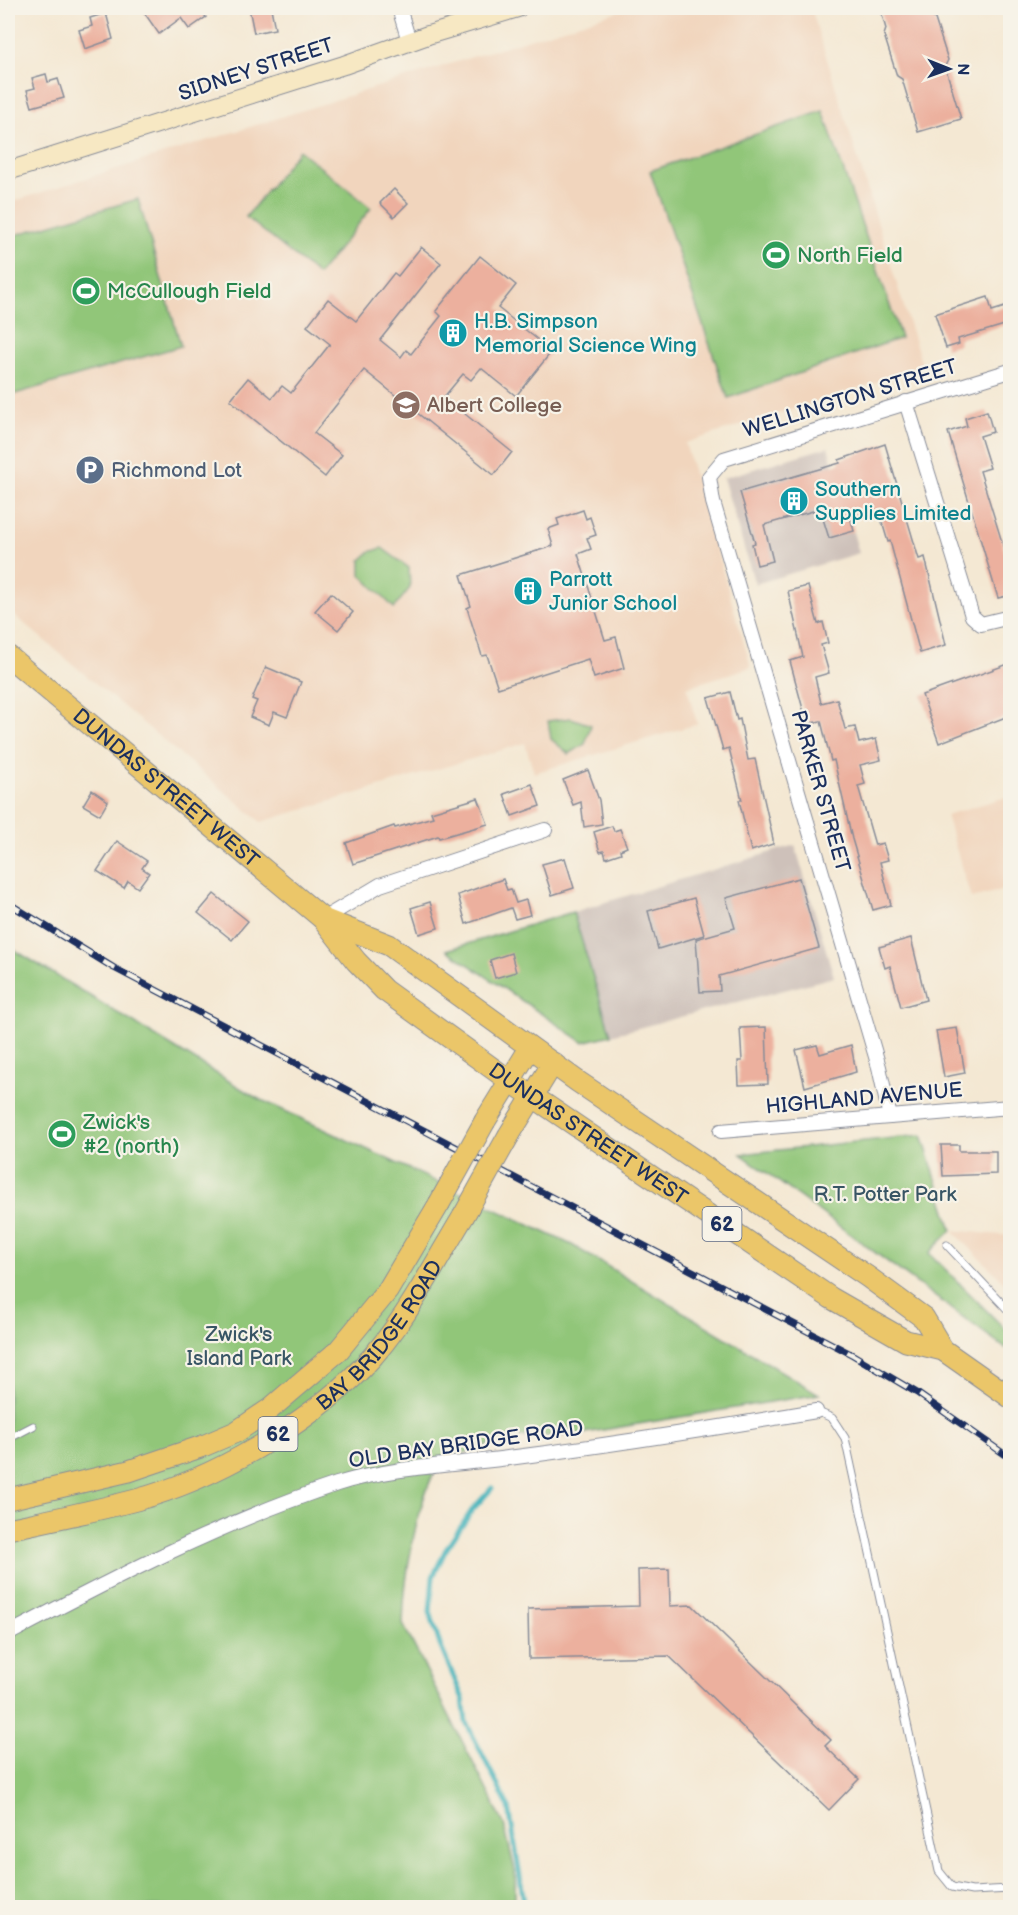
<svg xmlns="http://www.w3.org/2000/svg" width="1018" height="1915" viewBox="0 0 1018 1915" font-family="'Balsamiq Sans',sans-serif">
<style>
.built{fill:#f1d5bd}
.industrial{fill:#cec1ba}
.green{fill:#91c679;stroke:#567a6c;stroke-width:1.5}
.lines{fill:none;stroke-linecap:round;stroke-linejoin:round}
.stream{stroke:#44b4bc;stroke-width:5}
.building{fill:#ecb09e}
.service-casing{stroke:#888c98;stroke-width:9}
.minor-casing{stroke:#888c98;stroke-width:16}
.secondary-casing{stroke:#888c98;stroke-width:20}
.primary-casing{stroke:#888c98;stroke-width:23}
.service{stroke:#fff;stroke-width:7}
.minor{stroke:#fff;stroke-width:14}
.secondary{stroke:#f7e8c3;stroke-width:18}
.primary{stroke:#ebc669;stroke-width:21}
.rail-casing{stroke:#1b2f5e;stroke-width:7}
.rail{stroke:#f7f3e8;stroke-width:4.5;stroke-dasharray:14;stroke-linecap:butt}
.primary-bridge-casing{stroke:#888c98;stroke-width:23;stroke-linecap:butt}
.primary-bridge{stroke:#ebc669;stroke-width:21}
.labels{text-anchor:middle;stroke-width:4.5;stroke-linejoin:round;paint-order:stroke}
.shield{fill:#f7f3e8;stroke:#5d6a87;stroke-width:1.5}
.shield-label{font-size:20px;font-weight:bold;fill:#1b2f5e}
.street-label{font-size:21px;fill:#1b2f5e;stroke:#f7f3e8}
.leisure-label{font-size:21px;fill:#27864d;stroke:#f7f3e8;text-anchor:start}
.culture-label{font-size:21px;fill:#0d838f;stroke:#f7f3e8;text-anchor:start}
.education-label{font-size:21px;fill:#785e54;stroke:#f7f3e8;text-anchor:start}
.service-label{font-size:21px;fill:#4e5e75;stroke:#f7f3e8;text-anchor:start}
.park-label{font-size:21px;fill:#385565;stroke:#f7f3e8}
</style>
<rect width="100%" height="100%" fill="#f7f3e8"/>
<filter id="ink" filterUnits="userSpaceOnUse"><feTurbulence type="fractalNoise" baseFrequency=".0167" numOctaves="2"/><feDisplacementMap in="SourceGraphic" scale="12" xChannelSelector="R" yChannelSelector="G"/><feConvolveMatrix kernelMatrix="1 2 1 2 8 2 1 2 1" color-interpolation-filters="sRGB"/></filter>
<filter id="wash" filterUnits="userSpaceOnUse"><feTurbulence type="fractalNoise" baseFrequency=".008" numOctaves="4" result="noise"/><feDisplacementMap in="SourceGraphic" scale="24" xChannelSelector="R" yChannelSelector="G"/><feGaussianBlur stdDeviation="1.35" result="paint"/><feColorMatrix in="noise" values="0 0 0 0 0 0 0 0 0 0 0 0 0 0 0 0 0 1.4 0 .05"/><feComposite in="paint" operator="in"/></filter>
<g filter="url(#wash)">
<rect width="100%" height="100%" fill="#f4e8d3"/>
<g class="built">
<polygon points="628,8 811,8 923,368 685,443 751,667 687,687 697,724 534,773 525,743 261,822 8,610 8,203"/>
<polygon points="1010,796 1010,888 971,898 946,815"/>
<polygon points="952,1230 1010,1236 1010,1288"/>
</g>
<g class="industrial">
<polygon points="828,447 859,553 755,584 723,478"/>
<polygon points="795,845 834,977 611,1035 573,912"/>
</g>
<g class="green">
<polygon points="823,111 901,338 728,398 650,171"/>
<polygon points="299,150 371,208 318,275 246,217"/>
<polygon points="138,199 181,346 8,396 8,237"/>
<polygon points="382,548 409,568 410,588 394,608 361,575 361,560 370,552"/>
<polygon points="571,718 591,725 585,744 569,754 551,739 548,721"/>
<polygon points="573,912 611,1035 583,1042 447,950"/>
<path d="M8,946l247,151 317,148 247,149 -246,41 -62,2 -71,24c-24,41 -36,116 -37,163l101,200 11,47v36h-507z"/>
<polygon points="922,1135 952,1230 929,1253 1010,1334 1010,1343 1005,1348 741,1154"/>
</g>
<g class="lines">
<polyline class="stream" points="492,1488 473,1509 445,1551 433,1577 430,1612 440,1645 463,1699 466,1722 509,1808 525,1908"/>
</g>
<g id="blocks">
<g class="building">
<polygon points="141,8 199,8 206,17 189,29 181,18 159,34"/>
<polygon points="249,8 271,8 275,29 254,33"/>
<polygon points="880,8 926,8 929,15 935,19 948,60 945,66 961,119 918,132 902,79 897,76 884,35 886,29"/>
<polygon points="106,13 113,39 85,49 79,30 92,26 90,18"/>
<polygon points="46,74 48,82 58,79 64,98 32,107 27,90 35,88 32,78"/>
<polygon points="394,189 408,203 394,217 380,203"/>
<polygon points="421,247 441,263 380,340 401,357 406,350 411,354 441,316 436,311 480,256 516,285 498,308 552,351 516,396 481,368 471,380 463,374 444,397 512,452 494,475 364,370 314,433 342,455 325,477 230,400 248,378 272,398 282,386 291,393 330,344 307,326 328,299 356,321 394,273 398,276"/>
<polygon points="988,297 992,311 1008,306 1011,323 958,339 959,344 946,348 935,314"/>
<polygon points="987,411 993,432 980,436 990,468 980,471 1011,571 1011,595 998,598 948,432 967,426 965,418"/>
<polygon points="885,444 918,556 919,559 925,557 946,645 920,653 890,541 888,542 879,512 851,520 854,531 829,538 820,509 764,525 773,561 757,565 752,544 755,543 740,492 840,463 839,460"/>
<polygon points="583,510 586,519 590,517 596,535 587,538 591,549 578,554 605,640 616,637 624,668 594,678 588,659 498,688 487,655 482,656 467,608 471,606 461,575 553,546 548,529 559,525 557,519"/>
<polygon points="808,586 818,624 823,622 828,643 821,645 829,673 815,677 821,703 837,699 845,729 855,727 859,743 876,739 881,760 860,765 865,784 858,786 875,845 883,843 888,860 880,862 891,905 873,910 852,839 834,760 831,761 821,721 807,724 790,661 803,657 788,591"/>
<polygon points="331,593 353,612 338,630 315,611"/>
<polygon points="1011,663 1011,715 939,743 922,695"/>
<polygon points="266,667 301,682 287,717 274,712 269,725 250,717 257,701 252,699"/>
<polygon points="730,692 737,720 740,719 748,760 755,759 773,839 773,844 751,851 739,800 742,800 729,748 723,750 708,698"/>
<polygon points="588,770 599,800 602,824 584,827 581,802 573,805 563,780"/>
<polygon points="532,784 540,806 512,816 504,794"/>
<polygon points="92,790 108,801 100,815 83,805"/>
<polygon points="478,798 488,824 439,838 438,836 353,864 346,843 394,826 395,828 433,817 431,812"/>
<polygon points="612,826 614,831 620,829 627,847 620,850 621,853 606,858 604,851 600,852 594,832"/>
<polygon points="117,841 147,861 142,868 149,873 138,888 128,881 124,888 97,871"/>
<polygon points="565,858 574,888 552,895 542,864"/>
<polygon points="799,878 819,948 719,976 720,991 700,992 696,939 735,928 726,898"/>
<polygon points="503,879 507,890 511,889 516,903 526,900 530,915 515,919 511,908 466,924 458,895"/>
<polygon points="214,894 248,921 232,940 198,913"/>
<polygon points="694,898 704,935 658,949 648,911"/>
<polygon points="430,902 438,928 419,934 411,908"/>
<polygon points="911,938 926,1000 901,1007 890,966 885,968 879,947"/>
<polygon points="511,953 516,972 495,978 490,960"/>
<polygon points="766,1027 768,1084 739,1085 738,1061 742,1061 740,1028"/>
<polygon points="957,1028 965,1073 944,1077 936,1031"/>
<polygon points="817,1045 820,1054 851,1045 856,1072 805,1087 796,1050"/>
<polygon points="941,1145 959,1145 959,1151 996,1151 996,1174 943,1176"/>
<polygon points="669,1569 670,1606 692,1605 831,1740 825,1746 859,1779 829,1810 669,1656 529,1659 528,1609 639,1606 638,1570"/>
</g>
</g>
</g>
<g filter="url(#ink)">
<use href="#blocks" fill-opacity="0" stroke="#888c98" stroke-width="1.5"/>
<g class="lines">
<g class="service-casing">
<g id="service">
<polyline points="947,1245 1010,1312"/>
<polyline points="816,1411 832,1418 845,1438 939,1871 952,1887 972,1891 1010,1889"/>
<polyline points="8,1439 33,1426"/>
</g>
</g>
<g class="minor-casing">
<g id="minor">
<polyline points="399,8 409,41"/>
<polyline points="906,402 972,616 981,624 1010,617"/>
<polyline points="323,919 380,885 545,830"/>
<polyline points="890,1117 879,1067 713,502 709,477 724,459 1010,371"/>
<polyline points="721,1131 1010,1107"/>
<path d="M8,1634c106,-56 214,-112 329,-150 57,-18 121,-19 179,-27 100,-13 200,-29 300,-46"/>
</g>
</g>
<g class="secondary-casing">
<polyline id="secondary" points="8,171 344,65 428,35 518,8"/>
</g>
<g class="primary-casing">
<g id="primary">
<path id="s1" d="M8,656l315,263 33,42 28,29 126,91 321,217 75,43 37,9 67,47"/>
<polyline points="323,919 389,945 577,1081 868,1277 924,1318 943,1350"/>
<polyline points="485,1121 530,1048"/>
<polyline points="509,1135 553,1063"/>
<polyline points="8,1499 129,1471 203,1446 236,1432 270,1409 338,1351 388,1290 439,1204"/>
<path id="s2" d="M8,1529c42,-9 86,-18 128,-29 78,-21 169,-74 226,-132 42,-43 70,-100 101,-151"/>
</g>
</g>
<use href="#service" class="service"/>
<use href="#minor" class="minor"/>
<use href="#secondary" class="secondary"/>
<use href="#primary" class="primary"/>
<g class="rail-casing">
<polyline id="rail" points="8,903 114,968 853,1355 917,1393 1010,1458"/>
</g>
<use href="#rail" class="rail"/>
<g class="primary-bridge-casing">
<g id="primary-bridge">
<polyline points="439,1204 485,1121"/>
<polyline points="463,1217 509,1135"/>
</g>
</g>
<use href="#primary-bridge" class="primary-bridge"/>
</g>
</g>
<defs>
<g id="stadium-disc" transform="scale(1.5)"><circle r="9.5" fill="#2e9e5b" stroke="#f7f3e8"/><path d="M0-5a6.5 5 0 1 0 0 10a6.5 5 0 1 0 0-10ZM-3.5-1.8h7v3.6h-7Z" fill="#fff"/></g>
<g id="building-disc" transform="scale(1.5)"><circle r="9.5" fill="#0f9aa8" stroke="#f7f3e8"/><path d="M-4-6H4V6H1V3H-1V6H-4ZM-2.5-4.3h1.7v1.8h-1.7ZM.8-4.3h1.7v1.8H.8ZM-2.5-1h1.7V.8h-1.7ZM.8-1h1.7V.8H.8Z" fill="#fff"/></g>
<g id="school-disc" transform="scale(1.5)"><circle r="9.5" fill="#8d6e63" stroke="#f7f3e8"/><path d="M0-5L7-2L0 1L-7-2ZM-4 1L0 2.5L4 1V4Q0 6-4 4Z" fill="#fff"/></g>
<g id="parking-disc" transform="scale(1.5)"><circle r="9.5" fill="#5c6f8a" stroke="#f7f3e8"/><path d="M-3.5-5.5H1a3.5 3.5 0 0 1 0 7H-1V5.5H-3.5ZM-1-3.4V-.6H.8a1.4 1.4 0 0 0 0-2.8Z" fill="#fff"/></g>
</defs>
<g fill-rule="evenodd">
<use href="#stadium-disc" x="776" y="255"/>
<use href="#stadium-disc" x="86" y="291"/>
<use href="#building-disc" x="453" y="333"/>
<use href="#school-disc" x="406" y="405"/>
<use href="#parking-disc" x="90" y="470"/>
<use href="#building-disc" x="794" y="501"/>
<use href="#building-disc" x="528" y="591"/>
<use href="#stadium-disc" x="62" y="1134"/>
</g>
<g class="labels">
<g class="shield">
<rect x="702.5" y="1207" width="39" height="34" rx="4.5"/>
<rect x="258.5" y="1417" width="39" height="34" rx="4.5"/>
</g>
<g class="shield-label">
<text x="722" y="1231">62</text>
<text x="278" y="1441">62</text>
</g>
<g class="street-label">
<text transform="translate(256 69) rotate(-18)" y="7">SIDNEY STREET</text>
<text transform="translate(850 398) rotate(-17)" y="7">WELLINGTON STREET</text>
<text dy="7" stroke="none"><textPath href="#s1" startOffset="206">DUNDAS STREET WEST</textPath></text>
<text transform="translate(821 791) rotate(74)" y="7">PARKER STREET</text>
<text transform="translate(864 1098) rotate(-5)" y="7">HIGHLAND AVENUE</text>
<text dy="7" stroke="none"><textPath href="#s1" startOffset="754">DUNDAS STREET WEST</textPath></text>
<text dy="7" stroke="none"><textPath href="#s2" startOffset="432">BAY BRIDGE ROAD</textPath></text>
<text transform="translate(466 1444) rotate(-8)" y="7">OLD BAY BRIDGE ROAD</text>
</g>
<g class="leisure-label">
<text x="797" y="262">North Field</text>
<text x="107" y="298">McCullough Field</text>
<text x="83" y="1129">Zwick's<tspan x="83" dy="24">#2 (north)</tspan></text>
</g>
<g class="culture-label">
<text x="474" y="328">H.B. Simpson<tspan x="474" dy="24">Memorial Science Wing</tspan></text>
<text x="815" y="496">Southern<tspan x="815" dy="24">Supplies Limited</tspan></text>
<text x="549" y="586">Parrott<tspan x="549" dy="24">Junior School</tspan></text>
</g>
<g class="education-label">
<text x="427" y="412">Albert College</text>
</g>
<g class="service-label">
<text x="111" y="477">Richmond Lot</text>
</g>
<g class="park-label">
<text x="885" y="1201">R.T. Potter Park</text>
<text x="239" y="1341">Zwick's<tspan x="239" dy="24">Island Park</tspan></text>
</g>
</g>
<rect width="1018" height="1915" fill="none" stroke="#f7f3e8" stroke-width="30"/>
<g transform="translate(949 69) rotate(91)" stroke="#f7f3e8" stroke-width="4.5" paint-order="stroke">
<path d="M0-4.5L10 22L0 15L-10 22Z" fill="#1b2f5e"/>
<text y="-9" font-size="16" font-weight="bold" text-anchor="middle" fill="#1b2f5e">N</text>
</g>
</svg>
